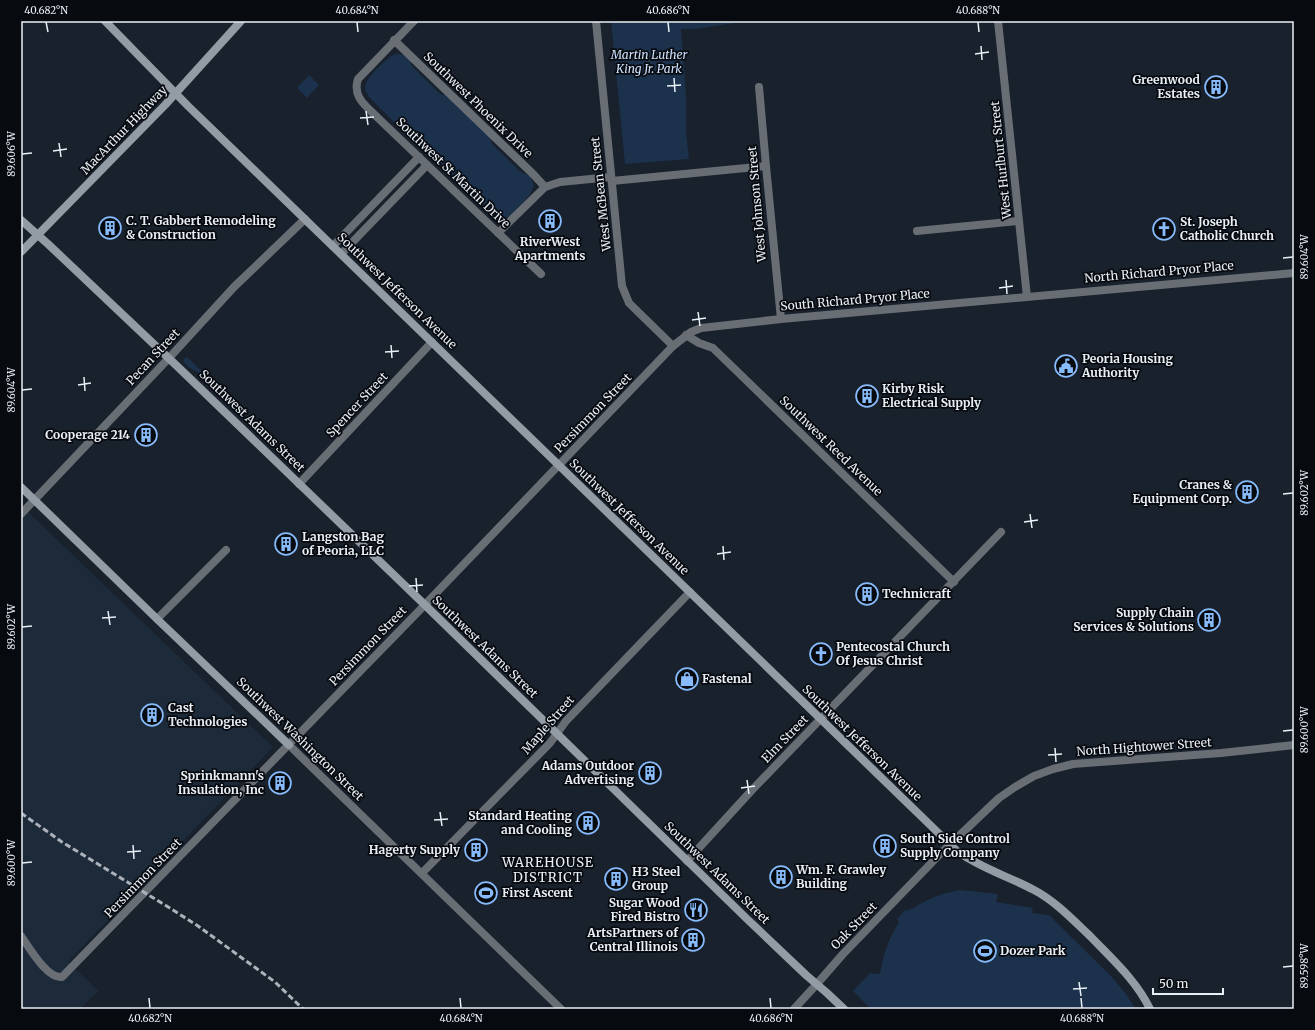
<svg xmlns="http://www.w3.org/2000/svg" width="1315" height="1030" viewBox="0 0 1315 1030" font-family="Merriweather,serif">
<style>
.built{fill:#1d2a3a}
.green{fill:#1c314b}
.lines{fill:none;stroke-linecap:round;stroke-linejoin:round}
.minor{stroke:#696e74;stroke-width:8}
.tertiary{stroke:#696e74;stroke-width:8}
.secondary{stroke:#939ba4;stroke-width:8}
.rail{stroke:#acb2bb;stroke-width:3;stroke-dasharray:6 3;stroke-linecap:butt}
.ticks{fill:none;stroke:#e9eff6;stroke-width:1.5}
.labels{text-anchor:middle;stroke-width:3.5;stroke-linejoin:round;paint-order:stroke}
.park-label{font-size:12px;font-style:italic;fill:#cce1fc;stroke:#070a0f}
.poi-label{font-size:12px;font-weight:bold;fill:#e9eff6;stroke:#070a0f;text-anchor:start}
.street-label{font-size:12px;fill:#e9eff6;stroke:#070a0f}
.neighbourhood-label{font-size:13px;letter-spacing:1px;fill:#e9eff6;stroke:#070a0f}
.neatline{fill:none;stroke:#e9eff6;stroke-width:1.5}
.ticks-label{font-size:10px;text-anchor:middle;fill:#e9eff6}
</style>
<rect width="100%" height="100%" fill="#18212c"/>
<polygon class="built" points="21,505 273,747 68,962 99,991 80,1009 21,1009"/>
<g class="green">
<polygon points="611,21 747,21 696,29 681,29 686,95 686,132 689,159 625,164"/>
<path d="M395,54l10,1 5,5 1,5 30,30h5l44,42 2,7 29,28 9,4 4,10 -5,10 -20,21 -9,3 -9,-3 -49,-48 -2,-7 -17,-16h-3l-4,-2 -48,-48c-2,-4 -4,-8 -2,-12 2,-8 21,-26 29,-30z"/>
<polygon points="309,75 319,85 307,98 297,88"/>
<path d="M187,357l29,28 -2,2c-5,-4 -10,-11 -15,-14 -6,-4 -13,-6 -16,-13z"/>
<path d="M960,890l38,4 -2,8 37,6 -1,5 17,2 62,61 15,18 10,15h-265l-18,-18 17,-18 10,1c4,-22 8,-34 19,-52l-2,-3 9,-10 2,2 3,-3 1,1c17,-11 28,-15 48,-19z"/>
</g>
<g class="lines">
<g class="minor">
<path d="M414,21l-56,58c-6,18 8,27 20,39l163,156"/>
<polyline points="596,21 622,286 629,303 673,346"/>
<polyline points="998,21 1027,297"/>
<polyline points="394,40 533,174 545,187"/>
<polyline points="759,87 766,166 781,319"/>
<polyline points="612,181 766,166"/>
<polyline points="917,231 1019,221"/>
<polyline points="498,233 545,187 560,182 611,177"/>
<polyline points="333,246 419,157"/>
<polyline points="341,254 427,165"/>
<polyline points="686,335 699,343 713,348 954,582"/>
<polyline points="299,484 432,342"/>
<polyline points="21,514 169,358 234,287 305,219"/>
<polyline points="157,619 226,550"/>
<polyline points="687,861 752,790 1001,532"/>
<polyline points="422,873 550,743 566,721 690,592"/>
<path d="M21,936c8,11 26,43 41,41l353,-362 258,-269 18,-14 10,-4 80,-9 513,-46"/>
<polyline points="794,1009 816,985"/>
</g>
<g class="tertiary">
<polyline points="289,745 561,1009"/>
<polyline points="816,985 843,954 941,853 999,798 1015,787 1034,776 1053,769 1073,764 1221,753 1294,745"/>
</g>
<g class="secondary">
<path d="M105,21l83,85 769,745c23,17 51,25 77,39 21,11 38,29 56,46 22,23 46,44 60,73"/>
<polyline points="21,220 48,244 178,367 425,605 746,918 806,975 827,993 844,1009"/>
<polyline points="21,252 165,105 241,21"/>
<polyline points="21,487 157,619 289,745"/>
</g>
<polyline class="rail" points="21,813 62,842 173,910 198,926 275,982 303,1009"/>
</g>
<path class="ticks" d="M46,22l2,10M357,22l1,10M668,22l1,10M978,22l1,10M981,46l1,14M975,54l14,-2M674,78l1,14M667,86l14,-1M366,111l2,14M360,118l14,-1M59,143l2,14M53,151l14,-2M22,154l10,-1M1283,258l10,-1M1006,280l1,14M999,288l14,-2M698,312l2,14M692,320l14,-2M391,345l1,13M385,352l14,-1M84,377l1,14M78,385l13,-2M22,390l10,-1M1283,494l10,-1M1030,514l2,14M1024,522l14,-2M723,546l1,14M717,554l14,-2M416,578l1,14M409,586l14,-1M108,611l2,14M102,618l14,-1M22,627l10,-1M1283,731l10,-1M1055,748l1,14M1048,755l14,-1M747,780l2,14M741,788l14,-2M440,812l2,14M434,820l14,-1M133,845l1,14M127,852l14,-1M22,863l10,-1M1283,967l10,-1M1079,982l2,14M1073,989l14,-1M149,998l1,10M460,998l1,10M770,998l1,10M1081,998l1,10"/>
<defs>
<g id="building-ring" transform="scale(1.15)"><circle r="9.5" fill="#070a0f" stroke="#87bbfb" stroke-width="1.5"/><path d="M-4-6H4V6H1V3H-1V6H-4ZM-2.5-4.3h1.7v1.8h-1.7ZM.8-4.3h1.7v1.8H.8ZM-2.5-1h1.7V.8h-1.7ZM.8-1h1.7V.8H.8Z" fill="#87bbfb"/></g>
<g id="church-ring" transform="scale(1.15)"><circle r="9.5" fill="#070a0f" stroke="#87bbfb" stroke-width="1.5"/><path d="M-1.2-6h2.4v3.5h3.3v2.4h-3.3V6h-2.4V-.1h-3.3v-2.4h3.3Z" fill="#87bbfb"/></g>
<g id="civic-ring" transform="scale(1.15)"><circle r="9.5" fill="#070a0f" stroke="#87bbfb" stroke-width="1.5"/><path d="M-.6-6.5H3V-4.5H.6V-3L4-1V1h2V6H-6V1h2V-1L-.6-3ZM-1.2 2.5V6h2.4V2.5Z" fill="#87bbfb"/></g>
<g id="shop-ring" transform="scale(1.15)"><circle r="9.5" fill="#070a0f" stroke="#87bbfb" stroke-width="1.5"/><path d="M-5-2.5h2.3a2.7 3.5 0 0 1 5.4 0H5L5.5 6h-11ZM-1.5-2.5h3a1.5 2.3 0 0 0-3 0Z" fill="#87bbfb"/></g>
<g id="stadium-ring" transform="scale(1.15)"><circle r="9.5" fill="#070a0f" stroke="#87bbfb" stroke-width="1.5"/><path d="M0-5a6.5 5 0 1 0 0 10a6.5 5 0 1 0 0-10ZM-3.5-1.8h7v3.6h-7Z" fill="#87bbfb"/></g>
<g id="restaurant-ring" transform="scale(1.15)"><circle r="9.5" fill="#070a0f" stroke="#87bbfb" stroke-width="1.5"/><path d="M-5-6h1v4h1v-4h1v4h1v-4h1v5L-1.5 .5V6h-2V.5L-5-1ZM5-6V6H3V1.5H1.5Q1.5-4 5-6Z" fill="#87bbfb"/></g>
</defs>
<g fill-rule="evenodd">
<use href="#building-ring" x="1216" y="87"/>
<use href="#building-ring" x="550" y="221"/>
<use href="#building-ring" x="110" y="228"/>
<use href="#church-ring" x="1164" y="229"/>
<use href="#civic-ring" x="1066" y="366"/>
<use href="#building-ring" x="867" y="396"/>
<use href="#building-ring" x="146" y="435"/>
<use href="#building-ring" x="1247" y="492"/>
<use href="#building-ring" x="286" y="544"/>
<use href="#building-ring" x="867" y="594"/>
<use href="#building-ring" x="1209" y="620"/>
<use href="#church-ring" x="821" y="654"/>
<use href="#shop-ring" x="687" y="679"/>
<use href="#building-ring" x="152" y="715"/>
<use href="#building-ring" x="650" y="773"/>
<use href="#building-ring" x="280" y="783"/>
<use href="#building-ring" x="588" y="823"/>
<use href="#building-ring" x="885" y="846"/>
<use href="#building-ring" x="476" y="850"/>
<use href="#building-ring" x="781" y="877"/>
<use href="#building-ring" x="616" y="879"/>
<use href="#stadium-ring" x="486" y="893"/>
<use href="#restaurant-ring" x="696" y="910"/>
<use href="#building-ring" x="693" y="940"/>
<use href="#stadium-ring" x="985" y="951"/>
</g>
<g class="labels">
<g class="park-label">
<text x="649" y="59">Martin Luther<tspan x="649" dy="14">King Jr. Park</tspan></text>
</g>
<g class="poi-label">
<text x="1200" y="84" text-anchor="end">Greenwood<tspan x="1200" dy="14">Estates</tspan></text>
<text x="126" y="225">C. T. Gabbert Remodeling<tspan x="126" dy="14">&amp; Construction</tspan></text>
<text x="1180" y="226">St. Joseph<tspan x="1180" dy="14">Catholic Church</tspan></text>
<text x="550" y="246" text-anchor="middle">RiverWest<tspan x="550" dy="14">Apartments</tspan></text>
<text x="1082" y="363">Peoria Housing<tspan x="1082" dy="14">Authority</tspan></text>
<text x="882" y="393">Kirby Risk<tspan x="882" dy="14">Electrical Supply</tspan></text>
<text x="130" y="439" text-anchor="end">Cooperage 214</text>
<text x="1232" y="489" text-anchor="end">Cranes &amp;<tspan x="1232" dy="14">Equipment Corp.</tspan></text>
<text x="302" y="541">Langston Bag<tspan x="302" dy="14">of Peoria, LLC</tspan></text>
<text x="882" y="598">Technicraft</text>
<text x="1194" y="617" text-anchor="end">Supply Chain<tspan x="1194" dy="14">Services &amp; Solutions</tspan></text>
<text x="836" y="651">Pentecostal Church<tspan x="836" dy="14">Of Jesus Christ</tspan></text>
<text x="702" y="683">Fastenal</text>
<text x="168" y="712">Cast<tspan x="168" dy="14">Technologies</tspan></text>
<text x="634" y="770" text-anchor="end">Adams Outdoor<tspan x="634" dy="14">Advertising</tspan></text>
<text x="264" y="780" text-anchor="end">Sprinkmann's<tspan x="264" dy="14">Insulation, Inc</tspan></text>
<text x="572" y="820" text-anchor="end">Standard Heating<tspan x="572" dy="14">and Cooling</tspan></text>
<text x="900" y="843">South Side Control<tspan x="900" dy="14">Supply Company</tspan></text>
<text x="460" y="854" text-anchor="end">Hagerty Supply</text>
<text x="796" y="874">Wm. F. Grawley<tspan x="796" dy="14">Building</tspan></text>
<text x="632" y="876">H3 Steel<tspan x="632" dy="14">Group</tspan></text>
<text x="502" y="897">First Ascent</text>
<text x="680" y="907" text-anchor="end">Sugar Wood<tspan x="680" dy="14">Fired Bistro</tspan></text>
<text x="678" y="937" text-anchor="end">ArtsPartners of<tspan x="678" dy="14">Central Illinois</tspan></text>
<text x="1000" y="955">Dozer Park</text>
</g>
<g class="street-label">
<text transform="translate(478 105) rotate(44)" y="4">Southwest Phoenix Drive</text>
<text transform="translate(124 130) rotate(-46)" y="4">MacArthur Highway</text>
<text transform="translate(1001 160) rotate(-96)" y="4">West Hurlburt Street</text>
<text transform="translate(453 173) rotate(44)" y="4">Southwest St Martin Drive</text>
<text transform="translate(601 194) rotate(-96)" y="4">West McBean Street</text>
<text transform="translate(757 204) rotate(-95)" y="4">West Johnson Street</text>
<text transform="translate(1159 272) rotate(-5)" y="4">North Richard Pryor Place</text>
<text transform="translate(397 291) rotate(44)" y="4">Southwest Jefferson Avenue</text>
<text transform="translate(855 300) rotate(-5)" y="4">South Richard Pryor Place</text>
<text transform="translate(153 357) rotate(-47)" y="4">Pecan Street</text>
<text transform="translate(357 405) rotate(-47)" y="4">Spencer Street</text>
<text transform="translate(593 413) rotate(-46)" y="4">Persimmon Street</text>
<text transform="translate(252 421) rotate(44)" y="4">Southwest Adams Street</text>
<text transform="translate(831 446) rotate(44)" y="4">Southwest Reed Avenue</text>
<text transform="translate(629 517) rotate(44)" y="4">Southwest Jefferson Avenue</text>
<text transform="translate(368 646) rotate(-46)" y="4">Persimmon Street</text>
<text transform="translate(485 647) rotate(44)" y="4">Southwest Adams Street</text>
<text transform="translate(548 725) rotate(-49)" y="4">Maple Street</text>
<text transform="translate(300 739) rotate(44)" y="4">Southwest Washington Street</text>
<text transform="translate(785 739) rotate(-46)" y="4">Elm Street</text>
<text transform="translate(862 743) rotate(44)" y="4">Southwest Jefferson Avenue</text>
<text transform="translate(1144 747) rotate(-4)" y="4">North Hightower Street</text>
<text transform="translate(717 873) rotate(44)" y="4">Southwest Adams Street</text>
<text transform="translate(143 878) rotate(-46)" y="4">Persimmon Street</text>
<text transform="translate(854 926) rotate(-46)" y="4">Oak Street</text>
</g>
<g class="neighbourhood-label">
<text x="548" y="867">WAREHOUSE<tspan x="548" dy="15">DISTRICT</tspan></text>
</g>
</g>
<rect width="1315" height="1030" fill="none" stroke="#070a0f" stroke-width="44"/>
<path d="M1153 988v6h70v-6" fill="none" stroke="#e9eff6" stroke-width="2"/>
<text x="1159" y="988" font-size="12" fill="#e9eff6" stroke="#070a0f" stroke-width="3" paint-order="stroke">50 m</text>
<rect x="22" y="22" width="1271" height="986" class="neatline"/>
<g class="ticks-label">
<text x="46" y="14">40.682°N</text>
<text x="357" y="14">40.684°N</text>
<text x="668" y="14">40.686°N</text>
<text x="978" y="14">40.688°N</text>
<text transform="translate(11 154) rotate(-90)" y="4">89.606°W</text>
<text transform="translate(1304 257) rotate(-90)" y="4">89.604°W</text>
<text transform="translate(11 390) rotate(-90)" y="4">89.604°W</text>
<text transform="translate(1304 493) rotate(-90)" y="4">89.602°W</text>
<text transform="translate(11 627) rotate(-90)" y="4">89.602°W</text>
<text transform="translate(1304 730) rotate(-90)" y="4">89.600°W</text>
<text transform="translate(11 863) rotate(-90)" y="4">89.600°W</text>
<text transform="translate(1304 966) rotate(-90)" y="4">89.598°W</text>
<text x="150" y="1022">40.682°N</text>
<text x="461" y="1022">40.684°N</text>
<text x="771" y="1022">40.686°N</text>
<text x="1082" y="1022">40.688°N</text>
</g>
</svg>
